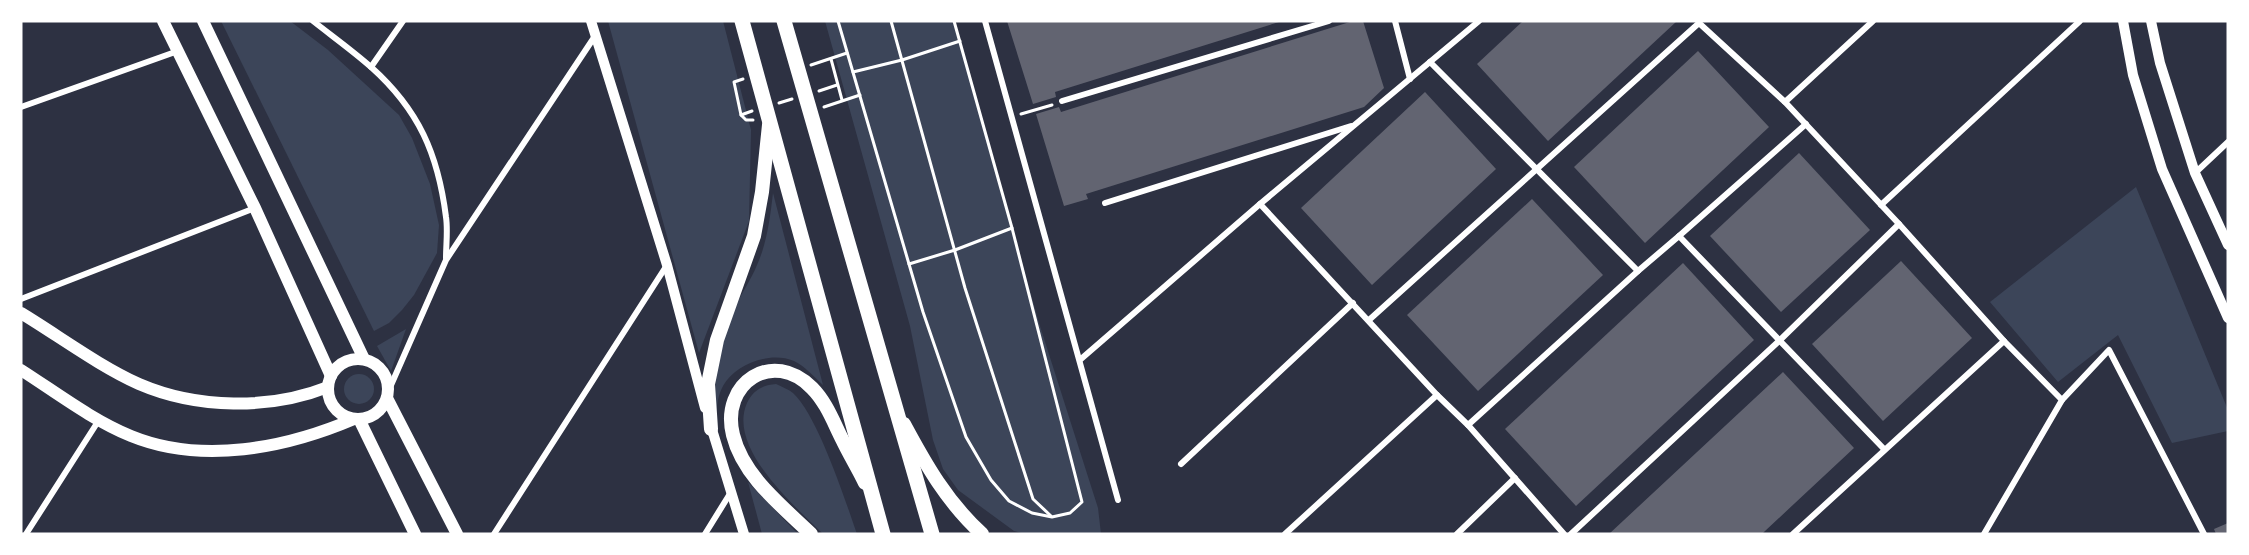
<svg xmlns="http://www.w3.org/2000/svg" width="2249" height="555" viewBox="0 0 2249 555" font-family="'DM Sans',sans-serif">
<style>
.green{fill:#3c4559}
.building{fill:#626471}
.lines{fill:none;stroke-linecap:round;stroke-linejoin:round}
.path{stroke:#fff;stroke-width:3}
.minor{stroke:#fff;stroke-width:6}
.tertiary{stroke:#fff;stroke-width:10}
.secondary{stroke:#fff;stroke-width:12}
.primary{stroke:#fff;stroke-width:14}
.trunk{stroke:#fff;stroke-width:15}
</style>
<rect width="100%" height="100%" fill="#2d3142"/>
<g class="green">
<polygon points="221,21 290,21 328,50 399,115 412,138 430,184 439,225 437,253 414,295 402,310 389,323 374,331"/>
<polygon points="608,21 723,21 751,130 749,221 699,353"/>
<polygon points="825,21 954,21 1039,323 1098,508 1101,534 1025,534 1014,531 958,490 943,469 933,440 910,326"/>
<polygon points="2136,187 2228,410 2228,431 2172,443 2118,335 2058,382 1990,302"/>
<path d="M773,193l50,192c-9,-8 -18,-19 -29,-24 -24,-10 -59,3 -71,25 -5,9 -6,19 -7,28 -4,-38 5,-72 20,-108 6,-14 15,-26 21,-41 10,-22 13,-47 16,-72z"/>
<polygon points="406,329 391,371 377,346"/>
<circle cx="359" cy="389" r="15"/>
<path d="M776,384c6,3 12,5 17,9 25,23 52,107 64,141h-34c-28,-28 -96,-86 -76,-131 6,-13 16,-18 29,-19z"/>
<polygon points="748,482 798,534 762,534"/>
</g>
<g class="building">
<polygon points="1007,21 1279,21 1279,22 1055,92 1056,97 1033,104"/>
<polygon points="1353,21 1363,21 1384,88 1364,107 1086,194 1088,199 1064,206 1036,114 1059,107 1061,112"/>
<polygon points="1523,21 1677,21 1548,141 1477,64"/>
<polygon points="1698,51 1769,127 1645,243 1574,167"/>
<polygon points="1425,92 1496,169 1372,285 1301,208"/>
<polygon points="1799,153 1870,230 1781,312 1710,236"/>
<polygon points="1532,199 1603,275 1478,391 1407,315"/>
<polygon points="1901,261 1972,338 1883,421 1812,344"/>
<polygon points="1683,263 1754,340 1576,506 1505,429"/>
<polygon points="1783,372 1854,448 1765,531 1762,534 1609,534"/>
<polygon points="2228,523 2228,534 2216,534 2214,529"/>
</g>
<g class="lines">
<g class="path">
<polyline points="838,21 923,312 966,437 991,480 1009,501 1032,513 1052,517 1070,513 1082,502 1012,228 954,21"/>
<polyline points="891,21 965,288 1033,499 1051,516"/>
<polyline points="831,59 842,100"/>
<polyline points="811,65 847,53"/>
<polyline points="853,72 902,60 960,41"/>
<polyline points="743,79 734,82 741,115 746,120 753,120"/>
<polyline points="819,91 837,85"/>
<polyline points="779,103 792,99"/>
<polyline points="824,107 860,95"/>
<polyline points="1021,114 1052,105"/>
<polyline points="741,115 752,111"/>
<polyline points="909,264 955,250 1012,228"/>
</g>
<g class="minor">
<path d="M313,21c19,15 40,30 58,46 48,43 67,87 75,150 2,13 0,28 0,41"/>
<polyline points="985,21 1118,500"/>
<polyline points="1395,21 1410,79"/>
<polyline points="1430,62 1638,271 1679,236 1884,449"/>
<polyline points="371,67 403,21"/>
<polyline points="1062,101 1329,21"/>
<polyline points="1785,102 1873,21"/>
<polyline points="21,107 178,51"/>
<polyline points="2195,173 2228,142"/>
<polyline points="1105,203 1351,126"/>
<polyline points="1260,204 1437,395 1468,425 1564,534"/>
<polyline points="1881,205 2080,21"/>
<polyline points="1679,236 1806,124"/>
<polyline points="21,299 255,208"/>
<polyline points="1369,320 1699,23 1785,102 1899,224 2004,341 1793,534"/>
<polyline points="1081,359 1260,204 1479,21"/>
<polyline points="388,392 446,260 595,36"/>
<polyline points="2062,400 2109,350 2204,534"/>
<polyline points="1468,425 1638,271"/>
<polyline points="1181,464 1353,303"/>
<polyline points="26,534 99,420"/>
<polyline points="494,534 667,265"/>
<polyline points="705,534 731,492"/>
<polyline points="1285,534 1437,395"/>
<polyline points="1457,534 1515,478"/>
<polyline points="1571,534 1779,341 1899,224"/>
<polyline points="1984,534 2062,400 2004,341"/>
</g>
<g class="tertiary">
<polyline points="591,21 667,265 705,408"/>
<polyline points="2123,21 2133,75 2162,169 2228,318"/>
<polyline points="2151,21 2160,63 2195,173 2228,245"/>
<polyline points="710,423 744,534"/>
</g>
<g class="secondary">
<polyline points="163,21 255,208 331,376"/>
<polyline points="203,21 364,359"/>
<path d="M21,313c38,23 78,53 118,71 58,25 131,26 189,3"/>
<circle cx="358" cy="389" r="30"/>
<path d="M21,370c36,23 71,50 110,66 71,29 155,12 223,-17"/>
<polyline points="387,398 457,534"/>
<polyline points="359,419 415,534"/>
</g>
<g class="primary">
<path d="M904,424c22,41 43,78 78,110"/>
<polyline points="711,429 708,384 717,340 754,236 762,192 769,125"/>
<path d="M811,534c-29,-28 -68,-58 -78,-99 -13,-52 40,-87 79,-47 14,14 21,33 30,51 7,15 16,29 23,44"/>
</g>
<g class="trunk">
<polyline points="742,21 883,534"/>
<polyline points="784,21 932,534"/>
</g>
</g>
<rect width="2249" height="555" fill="none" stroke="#ffffff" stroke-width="45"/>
</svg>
